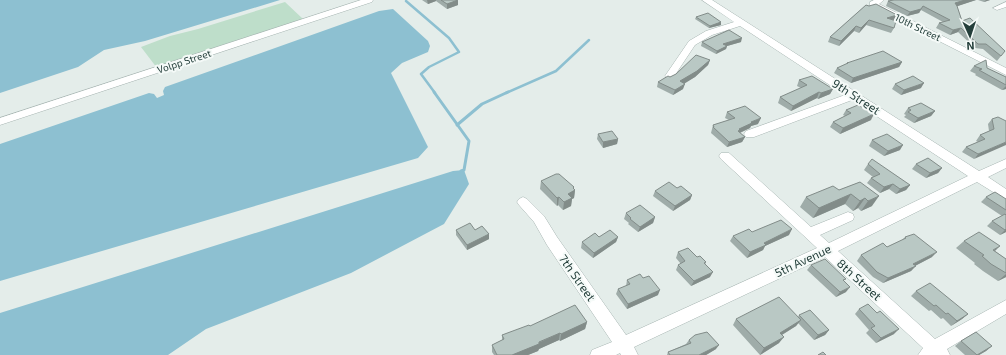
<svg xmlns="http://www.w3.org/2000/svg" width="1006" height="355" viewBox="0 0 1006 355" font-family="'Exo 2',sans-serif">
<style>
.green{fill:#bedeca}
.water{fill:#8dc0d1}
.lines{fill:none;stroke-linecap:round;stroke-linejoin:round}
.stream-far1{stroke:#8dc0d1;stroke-width:2.5}
.stream{stroke:#8dc0d1;stroke-width:3}
.minor-casing{stroke:#a7b5b2;stroke-width:1}
.minor{fill:#fff;fill-rule:evenodd}
.wall{fill:#9faca9}
.shaded-wall{fill:#828c89}
.building{fill:#b9c8c4;stroke:#828c89}
.labels{text-anchor:middle;stroke-width:4;stroke-linejoin:round;paint-order:stroke}
.far-street-label{font-size:10px;fill:#243f3b;stroke:#f5faf8}
.street-label{font-size:12px;fill:#243f3b;stroke:#f5faf8}
</style>
<rect width="100%" height="100%" fill="#e4edea"/>
<polygon class="green" points="285,2 303,19 157,68 141,47 170,36 198,29"/>
<g class="water">
<polygon points="0,0 280,0 145,41 104,50 78,67 0,93"/>
<polygon points="393,9 428,41 430,46 428,52 402,63 391,73 428,147 418,158 0,281 0,144 149,93 154,94 157,98 164,95 163,91 165,87 379,11"/>
<polygon points="464,170 469,184 444,224 351,273 206,329 168,355 0,355 0,313 453,171"/>
</g>
<g class="lines">
<g class="stream-far1">
<polyline points="406,1 449,38 459,52 429,67 421,74 435,93"/>
<polyline points="506,93 556,71 589,40"/>
</g>
<g class="stream">
<polyline points="434,92 469,141 464,170 461,171"/>
<polyline points="457,125 482,104 508,92"/>
</g>
<g class="minor-casing">
<g id="minor">
<polygon points="361,0 373,0 372,2 0,125 0,118"/>
<polygon points="702,0 712,0 979,171 1006,159 1006,168 988,177 1006,189 1006,200 977,182 838,251 935,339 1006,300 1006,314 947,349 950,355 918,355 923,348 825,257 634,347 638,355 621,355 620,353 616,355 590,355 592,350 612,342 547,245 534,222 519,205 517,202 519,199 523,197 527,199 544,216 557,237 626,335 817,248 721,159 719,156 721,153 729,153 811,227 843,214 848,212 853,214 854,217 853,220 820,235 829,243 968,176 852,100 754,137 746,137 744,134 746,131 845,95 740,26 712,35 695,45 673,78 667,78 665,76 689,41 706,31 734,22"/>
<polygon points="874,0 884,0 879,4 1006,68 1006,75 870,6 870,2"/>
<polygon points="1006,2 1006,7 997,10 993,8"/>
</g>
</g>
<use href="#minor" class="minor"/>
</g>
<g class="wall">
<polygon points="422,0 457,0 458,5 447,9 436,1 428,4"/>
<polygon points="894,0 976,0 957,6 962,21 1005,51 997,61 983,49 975,48 958,32 950,35 936,28 939,23 943,22 921,10 919,13 907,16 886,6 888,1"/>
<polygon points="978,0 990,0 984,2"/>
<polygon points="866,5 897,15 894,20 894,28 891,33 866,25 859,33 854,31 839,46 828,42 830,37"/>
<polygon points="696,17 721,22 721,25 709,28 695,19"/>
<polygon points="702,42 741,42 727,46 726,49 716,54 701,46"/>
<polygon points="710,60 708,65 695,77 684,83 683,89 673,95 657,87 658,82"/>
<polygon points="902,62 899,67 851,83 834,73 837,68 846,64 847,63"/>
<polygon points="974,66 987,68 1006,77 1006,89 1002,90 975,75 976,74 970,71"/>
<polygon points="799,80 833,89 830,94 818,99 817,98 791,111 778,103 780,97 801,88 797,86"/>
<polygon points="895,84 921,88 901,95 892,89"/>
<polygon points="908,108 935,111 931,116 914,123 904,117 906,115 904,114"/>
<polygon points="846,110 871,120 840,134 830,127 833,122 845,116 843,115"/>
<polygon points="727,112 758,124 751,126 750,128 740,133 745,137 742,142 727,147 711,133 713,125 729,120 725,118"/>
<polygon points="992,119 1006,121 974,159 962,152 966,147 978,142 976,141 980,135 989,131 988,124"/>
<polygon points="598,134 618,139 617,144 603,148 597,139"/>
<polygon points="872,140 900,150 884,156 869,146"/>
<polygon points="868,164 910,185 906,190 896,194 889,189 880,193 867,183 871,178 873,177 864,170"/>
<polygon points="916,164 942,168 938,173 926,178 912,169"/>
<polygon points="541,181 574,189 575,190 574,198 572,199 571,206 563,210 558,205 557,206 540,189"/>
<polygon points="860,182 872,206 861,211 858,208 853,211 845,204 813,218 800,207 806,197 839,190"/>
<polygon points="655,191 692,195 690,200 673,211 653,196"/>
<polygon points="986,197 1006,199 1006,232 1000,235 987,226 992,221 1002,216 981,202"/>
<polygon points="626,213 655,217 653,223 638,232 628,224 629,223 624,219"/>
<polygon points="456,230 475,230 489,234 489,239 467,250 456,235"/>
<polygon points="752,232 789,235 765,246 763,250 747,258 730,241 733,236"/>
<polygon points="599,237 618,237 616,242 593,258 581,248 582,242"/>
<polygon points="905,237 932,257 915,266 911,271 883,283 873,277 857,261 861,255 887,247 902,240"/>
<polygon points="964,241 995,251 1006,259 1006,277 998,281 983,271 974,264 975,263 956,248"/>
<polygon points="678,252 697,257 706,262 705,265 710,277 691,286 676,270 678,265 681,264 676,258"/>
<polygon points="811,265 846,292 836,297 807,270"/>
<polygon points="627,280 658,295 627,309 616,294 618,289 626,286"/>
<polygon points="916,291 968,314 962,319 951,326 943,318 941,319 931,310 929,311 911,296"/>
<polygon points="859,309 894,334 876,343 866,333 869,330 855,314"/>
<polygon points="799,315 829,330 825,335 814,340 798,323 796,326 782,335 779,343 760,355 733,325 736,319 798,317"/>
<polygon points="587,322 585,329 560,341 559,340 539,349 538,351 528,355 494,355 492,352 492,345 502,340 502,335 530,326"/>
<polygon points="689,340 716,349 706,355 667,355 668,352 686,344"/>
<polygon points="961,341 992,346 986,351 979,355 965,355 955,346"/>
</g>
<g class="shaded-wall">
<polygon points="427,0 436,0 436,1 428,4"/>
<polygon points="458,0 458,5 447,9 447,4"/>
<polygon points="965,0 976,0 952,8 955,3"/>
<polygon points="986,0 990,0 984,2"/>
<polygon points="923,6 919,13 907,16 910,12"/>
<polygon points="897,15 894,20 887,18"/>
<polygon points="869,20 866,25 859,33 861,28"/>
<polygon points="721,22 721,25 709,28 710,26"/>
<polygon points="856,26 854,31 839,46 841,41"/>
<polygon points="961,28 958,32 950,35 953,30"/>
<polygon points="742,38 741,42 727,46 726,49 716,54 717,51 723,44"/>
<polygon points="710,60 708,65 695,77 679,87 680,81"/>
<polygon points="902,62 899,67 851,83 853,78"/>
<polygon points="924,83 921,88 901,95 904,90"/>
<polygon points="685,84 683,89 673,95 675,90"/>
<polygon points="1006,86 1006,89 1002,90"/>
<polygon points="833,89 830,94 818,99 821,93"/>
<polygon points="819,92 817,98 791,111 793,106"/>
<polygon points="935,111 931,116 914,123 918,118"/>
<polygon points="874,114 871,120 840,134 843,128"/>
<polygon points="761,118 758,124 751,126 750,128 739,133 736,136 739,129 751,122"/>
<polygon points="745,137 742,142 727,147 729,142"/>
<polygon points="618,139 617,144 603,148 603,142"/>
<polygon points="1006,142 1006,145 974,159 978,154"/>
<polygon points="903,145 900,150 884,156 888,151"/>
<polygon points="942,168 938,173 926,178 930,173"/>
<polygon points="893,184 889,189 880,193 884,187"/>
<polygon points="910,185 906,190 896,194 900,189"/>
<polygon points="574,187 574,190 575,190 574,198 572,199 571,206 563,210 564,202 568,194"/>
<polygon points="851,194 845,204 813,218 819,208"/>
<polygon points="692,195 690,200 673,211 675,206"/>
<polygon points="879,196 872,206 861,211 868,201"/>
<polygon points="559,197 558,205 557,206 557,198"/>
<polygon points="865,198 858,208 853,211 860,201"/>
<polygon points="655,217 653,223 638,232 640,227"/>
<polygon points="792,229 789,235 765,246 763,250 747,258 750,252 764,243"/>
<polygon points="1006,229 1006,232 1000,235"/>
<polygon points="489,234 489,239 467,250 467,245"/>
<polygon points="618,237 616,242 593,258 594,253"/>
<polygon points="1000,246 992,254 993,250"/>
<polygon points="937,252 932,257 909,269 913,264"/>
<polygon points="916,266 911,271 883,283 888,278"/>
<polygon points="713,272 710,277 691,286 694,281"/>
<polygon points="1006,274 1006,277 998,281"/>
<polygon points="850,287 846,292 836,297 840,292"/>
<polygon points="660,290 658,295 627,309 628,304"/>
<polygon points="968,314 962,319 951,326 957,321"/>
<polygon points="801,320 796,326 775,339 780,333"/>
<polygon points="587,322 585,329 560,341 561,334"/>
<polygon points="899,329 894,334 876,343 881,338"/>
<polygon points="829,330 825,335 814,340 818,335"/>
<polygon points="560,333 559,340 539,349 538,351 528,355 512,355"/>
<polygon points="784,337 779,343 760,355 764,348"/>
<polygon points="719,345 716,349 706,355 699,355"/>
<polygon points="992,346 986,351 979,355 977,355"/>
</g>
<g class="building">
<polygon points="441,0 458,0 447,4"/>
<polygon points="894,0 965,0 955,3 957,6 962,21 970,18 1005,51 1001,56 986,44 978,44 961,28 953,30 939,23 950,20 923,6 921,9 910,12 888,1"/>
<polygon points="876,4 897,15 887,18 896,21 894,28 869,20 861,28 856,26 841,41 830,37 866,5 869,6"/>
<polygon points="708,13 721,22 710,26 696,17"/>
<polygon points="729,30 742,38 723,44 727,46 717,51 702,42"/>
<polygon points="883,51 902,62 853,78 837,68 848,63 847,63"/>
<polygon points="696,55 710,60 697,71 680,81 685,84 675,90 658,82 668,76 670,77 676,74"/>
<polygon points="986,60 987,68 1006,77 1006,85 979,70 982,69 974,66"/>
<polygon points="812,76 833,89 821,93 819,92 793,106 780,97 807,85 799,80"/>
<polygon points="913,76 924,83 904,90 895,84"/>
<polygon points="921,103 935,111 918,118 908,112 911,110 908,108"/>
<polygon points="858,105 874,114 843,128 833,122 851,113 846,110"/>
<polygon points="745,106 761,118 751,122 752,123 739,129 740,130 738,131 745,137 729,142 713,127 714,127 713,125 735,118 727,112"/>
<polygon points="998,117 1006,121 1006,142 978,154 966,147 985,139 980,135 994,129 992,119"/>
<polygon points="612,131 618,139 603,142 598,134"/>
<polygon points="887,134 903,145 888,151 872,140"/>
<polygon points="928,158 942,168 930,173 916,164"/>
<polygon points="872,159 910,185 900,189 893,184 884,187 871,178 880,174 868,164"/>
<polygon points="556,174 559,174 574,187 573,188 575,190 568,194 572,198 564,202 559,197 557,198 541,181"/>
<polygon points="669,182 677,188 681,186 692,195 675,206 655,191"/>
<polygon points="860,182 879,196 868,201 865,198 860,201 851,194 819,208 806,197 833,186 839,190"/>
<polygon points="995,192 1006,199 1006,210 986,197"/>
<polygon points="640,205 655,217 640,227 630,219 631,218 626,213"/>
<polygon points="1005,214 1006,215 1006,229 1005,230 992,221"/>
<polygon points="781,220 792,229 764,243 766,245 750,252 733,236 749,229 752,232"/>
<polygon points="470,223 475,230 482,226 489,234 467,245 456,230"/>
<polygon points="610,230 618,237 594,253 582,242 595,233 599,237"/>
<polygon points="979,232 1000,246 993,250 1006,259 1006,273 991,264 982,256 984,255 964,241"/>
<polygon points="914,234 937,252 913,264 916,266 888,278 877,272 861,255 883,243 887,247 906,238 905,237"/>
<polygon points="688,248 697,257 700,256 706,262 704,263 713,272 694,281 678,265 685,261 678,252"/>
<polygon points="825,259 846,279 843,280 850,287 840,292 811,265"/>
<polygon points="640,274 643,278 649,276 660,290 628,304 618,289 630,284 627,280"/>
<polygon points="930,283 968,314 957,321 948,313 946,314 936,305 934,306 916,291"/>
<polygon points="779,297 801,320 780,333 784,337 764,348 736,319"/>
<polygon points="868,304 877,313 880,311 899,329 881,338 871,328 875,326 859,309"/>
<polygon points="575,305 587,322 561,334 560,333 539,342 539,344 512,355 497,355 492,345 504,339 502,335 529,325 530,326"/>
<polygon points="810,310 829,330 818,335 799,315"/>
<polygon points="707,332 719,345 699,355 670,355 668,352 691,343 689,340 695,335"/>
<polygon points="976,332 992,346 977,355 961,341"/>
<polygon points="823,352 826,355 818,355"/>
</g>
<g class="labels">
<g class="far-street-label">
<text transform="translate(918 27) rotate(26)" y="4">10th Street</text>
<text transform="translate(184 61) rotate(-18)" y="4">Volpp Street</text>
</g>
<g class="street-label">
<text transform="translate(856 97) rotate(33)" y="4">9th Street</text>
<text transform="translate(803 261) rotate(-25)" y="4">5th Avenue</text>
<text transform="translate(577 278) rotate(55)" y="4">7th Street</text>
<text transform="translate(859 280) rotate(42)" y="4">8th Street</text>
</g>
</g>
<g transform="translate(970 36) rotate(177)" stroke="#f5faf8" stroke-width="3" paint-order="stroke">
<path d="M0-3L7 15L0 10L-7 15Z" fill="#243f3b"/>
<text y="-6" font-size="11" font-weight="bold" text-anchor="middle" fill="#243f3b">N</text>
</g>
</svg>
